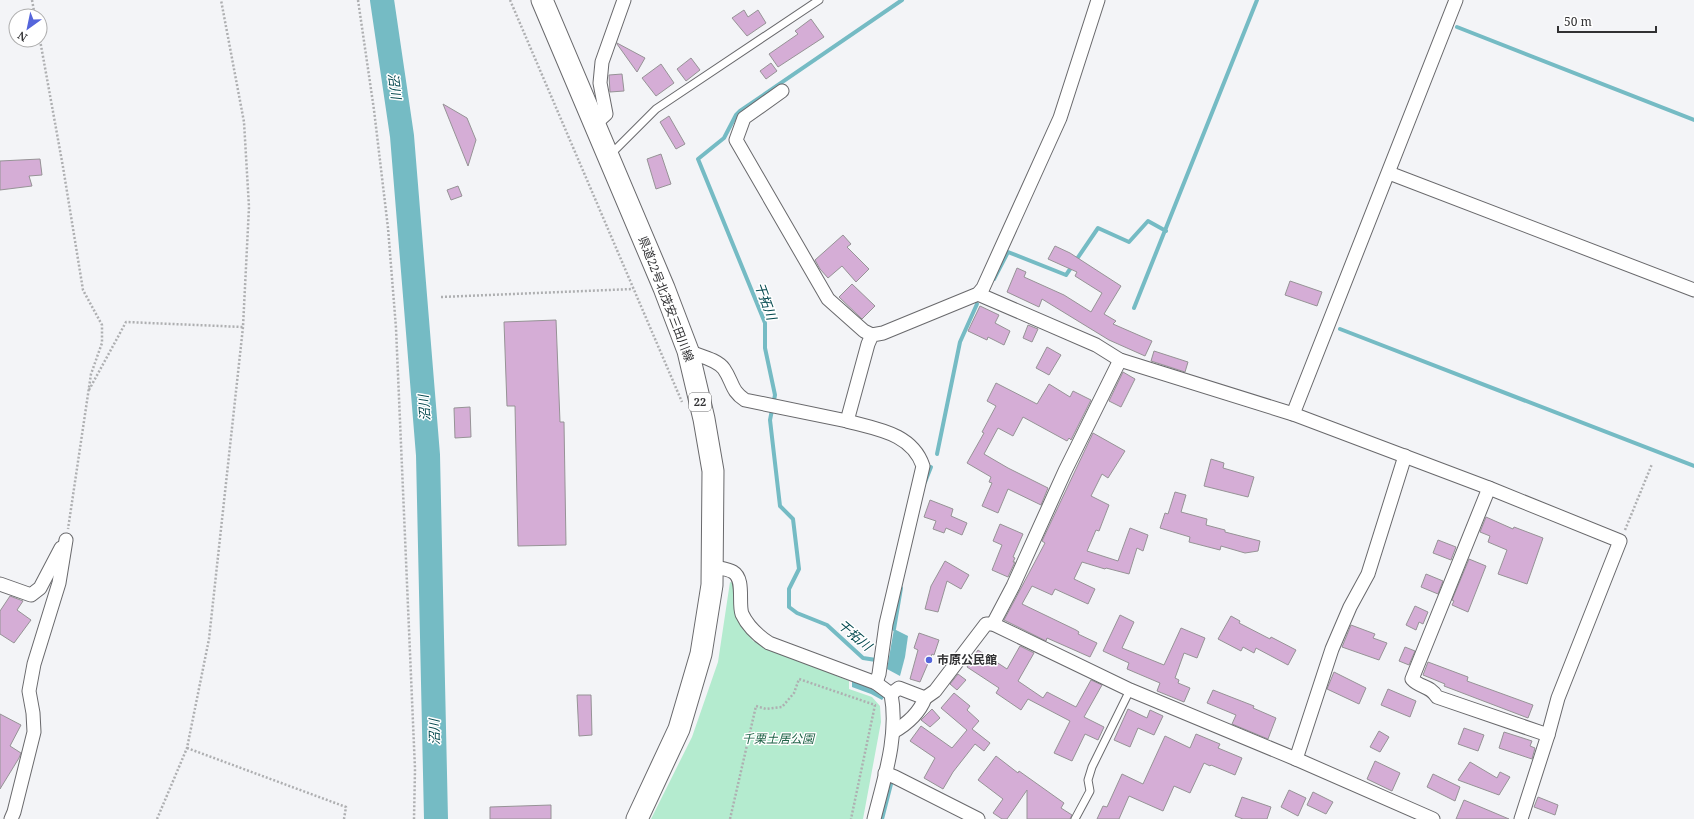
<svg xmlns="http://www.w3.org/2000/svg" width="1694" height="819" viewBox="0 0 1694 819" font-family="'Noto Serif','Noto Sans JP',serif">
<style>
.green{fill:#b4ebcf}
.water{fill:#75bbc4}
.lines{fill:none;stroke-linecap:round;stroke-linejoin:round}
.stream{stroke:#75bbc4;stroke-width:4}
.river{stroke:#75bbc4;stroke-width:24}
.building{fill:#d5add6;stroke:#969396}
.service-casing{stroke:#69696c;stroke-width:9}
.minor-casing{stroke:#69696c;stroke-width:15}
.primary-casing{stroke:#69696c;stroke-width:23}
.path{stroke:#aeafb1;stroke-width:2.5;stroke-dasharray:2 2;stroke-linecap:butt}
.service{stroke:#fff;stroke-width:7}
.minor{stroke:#fff;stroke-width:13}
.primary{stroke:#fff;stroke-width:21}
.poi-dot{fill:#5565db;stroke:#fff;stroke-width:1.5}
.labels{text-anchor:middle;stroke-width:3;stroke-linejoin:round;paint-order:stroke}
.shield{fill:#fff;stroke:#6f6f70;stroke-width:1}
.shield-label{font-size:11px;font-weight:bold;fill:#313133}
.street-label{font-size:12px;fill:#313133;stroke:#fff}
.poi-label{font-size:12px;font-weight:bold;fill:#313133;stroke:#fff;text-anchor:start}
.park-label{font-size:12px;font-style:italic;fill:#1f6247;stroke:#fff}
.water-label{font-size:13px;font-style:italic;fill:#03484e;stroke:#fff}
</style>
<rect width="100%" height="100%" fill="#f3f4f7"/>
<polygon class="green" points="730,582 736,584 738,612 753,641 849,681 849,689 872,697 880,706 881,722 863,819 651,819 692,737 718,662"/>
<g class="water">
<polygon points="894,629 908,636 905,657 900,676 887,669"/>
<polygon points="852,681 875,690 885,696 882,700 871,694 852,687"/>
</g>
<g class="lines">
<g class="stream">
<polyline points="1457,27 1694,120"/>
<polyline points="994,279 1008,252 1066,275 1098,228 1129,242 1148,221 1166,231"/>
<polyline points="1134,308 1257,0"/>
<polyline points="1340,329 1694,466"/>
<polyline points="937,454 960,342 977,304"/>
<polyline points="925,482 931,467"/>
<polyline points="894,629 901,588"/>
<polyline points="876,660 863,658 827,625 797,613 789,607 789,589 799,569 793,519 780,506 770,420 775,395 765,348 765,323 698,159 724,138 736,115 740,111 902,0"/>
<polyline points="882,819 891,784"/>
</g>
<polyline class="river" points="382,0 402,136 428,455 436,819"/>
</g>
<g class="building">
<polygon points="744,10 748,17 758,10 766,23 747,36 732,18"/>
<polygon points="811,19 824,37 778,67 769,54 798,34 795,31"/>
<polygon points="617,43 645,58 637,72 617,44"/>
<polygon points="691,58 700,70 686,81 677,69"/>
<polygon points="771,63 777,71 766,79 760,71"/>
<polygon points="661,64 674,83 656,96 642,78"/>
<polygon points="622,74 624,91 610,92 609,75"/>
<polygon points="443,104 467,118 476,140 468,166"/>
<polygon points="669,116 685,144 676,149 660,122"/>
<polygon points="661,154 671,184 656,189 647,159"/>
<polygon points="40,159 42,175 29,176 32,186 0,190 0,161"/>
<polygon points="458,186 462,196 451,200 447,190"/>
<polygon points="843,235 851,244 847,247 869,269 856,282 842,266 828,278 820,269 815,260"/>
<polygon points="1055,246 1070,253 1121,286 1104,314 1116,321 1113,324 1152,341 1145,356 1109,340 1042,299 1039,307 1007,292 1017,268 1026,272 1024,277 1064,295 1091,312 1102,293 1075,276 1077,272 1048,259"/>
<polygon points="1290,281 1322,292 1317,306 1285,295"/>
<polygon points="852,284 875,306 862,319 839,297"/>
<polygon points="980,306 999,315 995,323 1010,331 1004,345 988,337 987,340 968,331"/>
<polygon points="556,320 560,422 564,422 566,545 518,546 515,406 507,406 504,322"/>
<polygon points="1028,325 1038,329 1032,342 1023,338"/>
<polygon points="1047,347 1061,355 1049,375 1036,368"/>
<polygon points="1154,351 1188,362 1185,372 1151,361"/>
<polygon points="1123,372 1135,379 1121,407 1109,401"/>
<polygon points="996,383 1037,404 1049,384 1070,397 1073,391 1091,400 1071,440 1069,438 1067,441 1023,417 1013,436 998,428 984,454 1008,468 1048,488 1041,505 1008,489 998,513 982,506 992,483 989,482 991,477 967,463 984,433 982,432 996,406 987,401"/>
<polygon points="470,407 471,437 455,438 454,408"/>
<polygon points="1093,433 1125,451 1108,478 1102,474 1091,496 1109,505 1099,531 1096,530 1087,551 1118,561 1130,528 1148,535 1143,551 1137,548 1129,574 1106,568 1105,569 1082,562 1074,579 1095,589 1088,604 1055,589 1052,595 1032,586 1022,604 1076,630 1079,632 1078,634 1097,643 1090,657 1047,638 1046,641 1004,620 1045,543 1042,541"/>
<polygon points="1211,459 1224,463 1223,468 1254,477 1248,497 1204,486"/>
<polygon points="1175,492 1186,495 1181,512 1207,519 1206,525 1225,530 1225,532 1260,541 1258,551 1245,553 1221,546 1220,550 1189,542 1190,537 1160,528 1165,513 1168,514"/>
<polygon points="930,500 953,509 951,516 967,523 962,535 946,528 944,533 933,529 936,521 924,517"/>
<polygon points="1486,517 1513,529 1514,527 1543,538 1527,584 1498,574 1507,550 1488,542 1490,536 1480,532"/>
<polygon points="1000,524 1023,534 1013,557 1015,558 1013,562 1015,562 1008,577 992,570 1002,545 993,541"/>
<polygon points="1438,540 1456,547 1451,560 1433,553"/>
<polygon points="1469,559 1486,566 1468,612 1452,605 1454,601 1452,600"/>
<polygon points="945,561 969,575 961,589 947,581 938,612 925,609 931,586"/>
<polygon points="1426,574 1443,581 1438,594 1421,587"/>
<polygon points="10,596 23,601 17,610 31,620 14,643 0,634 0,611"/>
<polygon points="1415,606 1428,612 1423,624 1419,622 1416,630 1406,625"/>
<polygon points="1120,615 1134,622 1122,648 1164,665 1181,628 1205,638 1197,658 1184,653 1175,678 1179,680 1178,683 1190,688 1184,702 1157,691 1160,683 1127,669 1129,663 1103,651"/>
<polygon points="1231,616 1240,621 1239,623 1270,639 1271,637 1296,650 1288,665 1256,648 1254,653 1243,647 1241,651 1218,639"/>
<polygon points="1351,625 1375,634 1373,638 1387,643 1379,660 1342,647"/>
<polygon points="919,633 939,640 934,655 932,654 920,682 910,679 918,650 914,648"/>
<polygon points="1020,646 1034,653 1018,681 1043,698 1047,692 1076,707 1091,680 1102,685 1084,717 1104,727 1098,740 1085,734 1072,761 1054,753 1070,721 1028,699 1021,710 996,693 999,688 967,667 978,650 1007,669"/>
<polygon points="1405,647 1415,651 1409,665 1399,661"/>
<polygon points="1428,662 1468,677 1467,681 1533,705 1528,718 1444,686 1445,684 1423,675"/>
<polygon points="1334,672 1366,688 1359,704 1327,689"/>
<polygon points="958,674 966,680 957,690 950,684"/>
<polygon points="1388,689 1416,701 1410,717 1381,705"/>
<polygon points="1213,690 1254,706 1253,708 1276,718 1268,739 1232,724 1236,715 1207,703"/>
<polygon points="954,693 970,706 967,710 979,721 972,729 990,743 984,751 975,744 953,772 943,789 924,778 935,758 910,741 921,726 952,748 967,730 941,708"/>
<polygon points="577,695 591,695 592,735 579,736"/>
<polygon points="932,709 940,718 930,727 921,720"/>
<polygon points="1128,709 1147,718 1150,710 1163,716 1154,735 1138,728 1130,747 1114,740"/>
<polygon points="0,714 21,725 10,746 21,753 19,758 0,789"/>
<polygon points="1464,728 1484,735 1478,751 1458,744"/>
<polygon points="1379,731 1389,737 1380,752 1370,747"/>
<polygon points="1504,732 1532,741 1530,746 1535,748 1532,759 1499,748"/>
<polygon points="1196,734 1220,744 1218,748 1242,758 1235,775 1211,765 1210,766 1204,763 1190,793 1174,786 1163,811 1129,796 1119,819 1097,819 1103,806 1107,807 1122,774 1143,784 1165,736 1190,748"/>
<polygon points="996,756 1018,773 1019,771 1064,803 1061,808 1072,815 1070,819 1027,819 1027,790 1007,819 1002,819 993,813 1003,799 978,780"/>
<polygon points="1375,761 1400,773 1392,791 1367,779"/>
<polygon points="1470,762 1497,778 1500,772 1510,777 1499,795 1458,780"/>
<polygon points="1433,774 1460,787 1455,801 1427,787"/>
<polygon points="1289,790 1306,798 1298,816 1281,807"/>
<polygon points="1313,792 1333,802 1326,814 1307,805"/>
<polygon points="1242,797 1271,807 1267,819 1243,819 1235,816"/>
<polygon points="1538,797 1558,805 1555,815 1534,807"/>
<polygon points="1464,800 1509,819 1456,819"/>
<polygon points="551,805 551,819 490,819 490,807"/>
</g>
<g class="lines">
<g class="service-casing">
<g id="service">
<polyline points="610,155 656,109 819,0"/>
<polyline points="1075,819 1090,791 1088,780 1092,767 1130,690"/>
</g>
</g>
<g class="minor-casing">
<g id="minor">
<polyline points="782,91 744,118 736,140 828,299 864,331 872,335"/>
<polyline points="594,125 606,114 600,83 602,62 624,0"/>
<polyline points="1389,173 1694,290"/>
<polyline points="978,294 1096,345 1120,360 1293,414 1489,488 1620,541 1558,698 1548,735 1521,819"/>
<path d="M688,351c11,5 29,8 36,18 9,13 7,22 21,31l102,21 21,-77 4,-9 11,-2 95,-39 5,-6 77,-170 38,-118"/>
<polyline points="1293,414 1456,0"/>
<path d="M847,421c29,8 65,12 76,45l-37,158 -7,50 -3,9"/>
<path d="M1489,488l-77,191c8,9 18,6 25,18l111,38"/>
<path d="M712,566c7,2 16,3 21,6 12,7 5,31 9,42 6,13 15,21 27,29l107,40 15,11c8,41 -7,85 -17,125"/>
<polyline points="0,584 31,595 40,588 61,548"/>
<polyline points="993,624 1013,586 1065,471 1120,360"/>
<polyline points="891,694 899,688 925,698 935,691 986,624 993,624 1130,690 1296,759 1433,819"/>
<path d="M893,732c14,-8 26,-18 32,-34"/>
<polyline points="1296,759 1332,649 1350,607 1368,574 1405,456"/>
<polyline points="885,773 895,777 978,819"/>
<polyline points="11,819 14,812 34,732 33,713 29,691 34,664 59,583 66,540"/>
</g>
</g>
<g class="primary-casing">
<polyline id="primary" points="542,0 664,288 688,351 704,419 713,471 712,585 701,654 679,729 637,819"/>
</g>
<g class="path">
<polyline points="32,0 35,16"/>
<polyline points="358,0 374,110 388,228 396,328 415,769 414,819"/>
<polyline points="510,0 682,402"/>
<polyline points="40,40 63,167 83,290 102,325 102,343 91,374 68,529"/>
<polyline points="441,297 633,289"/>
<polyline points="89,390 126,322 243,327"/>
<polyline points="1625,530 1652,464"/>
<polyline points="187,748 346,807 344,819"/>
<polyline points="157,819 187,748 209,639 243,327 249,207 244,122 221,0"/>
<polyline points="730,819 756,706 766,709 782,707 794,693 799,679 875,705 851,819"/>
</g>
<use href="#service" class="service"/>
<use href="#minor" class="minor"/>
<use href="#primary" class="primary"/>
</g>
<circle class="poi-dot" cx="929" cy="660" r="4"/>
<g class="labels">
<rect class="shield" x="689" y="393" width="22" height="18" rx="3"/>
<g class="shield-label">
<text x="700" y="406">22</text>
</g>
<g class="street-label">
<text transform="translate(666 299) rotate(69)" y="4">県道22号北茂安三田川線</text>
</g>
<g class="poi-label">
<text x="937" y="664">市原公民館</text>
</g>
<g class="park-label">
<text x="778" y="743">千栗土居公園</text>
</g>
<g class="water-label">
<text transform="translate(395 86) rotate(82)" y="5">沼川</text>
<text transform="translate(766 301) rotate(70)" y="5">干拓川</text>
<text transform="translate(424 408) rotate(-95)" y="5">沼川</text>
<text transform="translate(855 635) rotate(40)" y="5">干拓川</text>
<text transform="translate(434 732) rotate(-91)" y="5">沼川</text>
</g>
</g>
<g transform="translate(28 28) rotate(213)"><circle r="19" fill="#ffffff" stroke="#adadad"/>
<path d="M0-3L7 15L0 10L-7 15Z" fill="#5565db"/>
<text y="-6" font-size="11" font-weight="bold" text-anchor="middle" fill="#313133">N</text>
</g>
<path d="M1558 26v6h98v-6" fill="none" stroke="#313133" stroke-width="2"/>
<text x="1564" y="26" font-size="12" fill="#313133" stroke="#ffffff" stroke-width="3" paint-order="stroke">50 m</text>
</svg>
